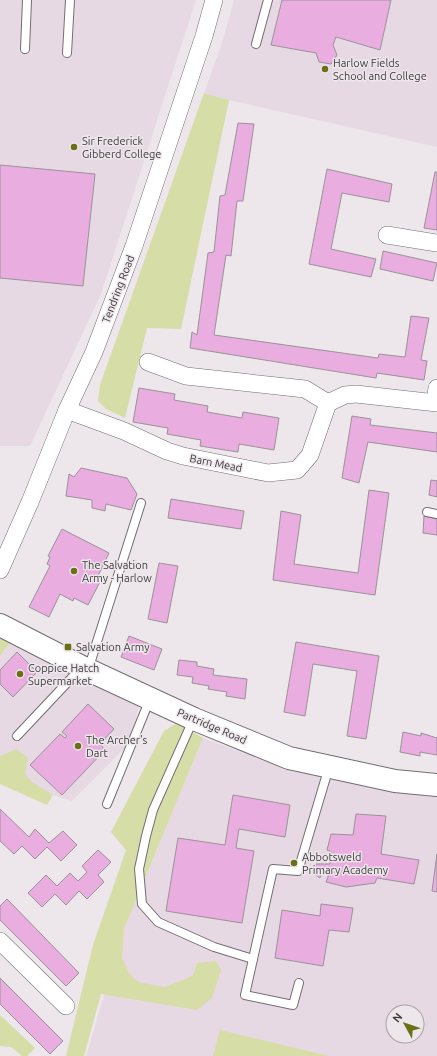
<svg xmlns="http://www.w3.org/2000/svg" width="437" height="1056" viewBox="0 0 437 1056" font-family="Ubuntu,sans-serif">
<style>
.built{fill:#e7d9e4;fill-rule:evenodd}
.green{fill:#d6dda6}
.building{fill:#eaaddf;stroke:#999398}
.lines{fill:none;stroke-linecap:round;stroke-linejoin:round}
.lane-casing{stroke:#746d72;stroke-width:10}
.street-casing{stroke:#746d72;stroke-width:18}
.secondary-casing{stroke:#746d72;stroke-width:24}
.lane{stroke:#fff;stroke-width:8}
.street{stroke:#fff;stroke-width:17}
.secondary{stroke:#fff;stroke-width:22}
.poi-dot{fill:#6b7017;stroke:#ede6eb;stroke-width:1.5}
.labels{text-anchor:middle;stroke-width:3;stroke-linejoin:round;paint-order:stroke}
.poi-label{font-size:11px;fill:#3e3b3d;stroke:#ede6eb;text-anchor:start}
.street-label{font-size:11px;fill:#3e3b3d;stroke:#ede6eb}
</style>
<rect width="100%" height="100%" fill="#ede6eb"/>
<g class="built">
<polygon points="0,0 196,0 101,294 30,446 0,446"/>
<polygon points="234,0 437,0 437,147 229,100 204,93 221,46"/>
<polygon points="14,638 140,702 130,743 72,801 53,795 31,782 25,774 16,749 0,756 0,656"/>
<path d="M203,738l82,30 105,21 47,7v260h-351l38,-127zM393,1012h24v24h-24z"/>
</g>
<g class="green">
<polygon points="204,93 229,100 181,329 147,328 125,418 106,409 98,401 100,385"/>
<polygon points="0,634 14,638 0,656"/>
<polygon points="177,723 203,738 124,929 122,958 129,973 138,982 164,987 186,979 193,975 197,963 216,961 221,970 212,998 197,1010 101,994 84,1056 66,1056 93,945 126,850 111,832 164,731"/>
<polygon points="16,749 28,758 25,774 32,782 53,795 47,805 0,784 0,756"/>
<polygon points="0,1015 35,1048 27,1056 22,1056 11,1047 0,1046"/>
<polygon points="220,1030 329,1056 213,1056"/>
</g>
<g class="building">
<polygon points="282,0 391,0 380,50 336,37 333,45 337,55 331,64 319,62 316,53 271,45"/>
<polygon points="238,123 254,124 243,201 237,201 231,256 226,255 214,335 378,358 379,354 405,357 411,316 429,318 421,360 427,361 424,380 377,373 376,378 190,348 192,332 197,335 208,253 214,252 220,196 225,195"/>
<polygon points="0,165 95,174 83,286 0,278"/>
<polygon points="327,169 392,184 389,202 342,193 331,249 376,259 371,277 309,264"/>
<polygon points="435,172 437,172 437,230 424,228"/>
<polygon points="383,251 437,263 433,281 380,269"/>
<polygon points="139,388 175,394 174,400 208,406 207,412 242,418 243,412 279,418 274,450 239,444 238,452 200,446 201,440 167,434 168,428 133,422"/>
<polygon points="352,416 371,419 370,425 437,433 437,452 368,442 359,483 342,478"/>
<polygon points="81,468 127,478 137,494 131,510 106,504 105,511 92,508 92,500 66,496 69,474 74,477"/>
<polygon points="431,480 437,481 437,497 429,495"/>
<polygon points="369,490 389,493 375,595 273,580 281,511 301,515 294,564 358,573"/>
<polygon points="171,499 244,511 241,529 168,518"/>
<polygon points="424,516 437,519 437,535 423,533"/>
<polygon points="62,529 109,553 98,576 102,578 88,605 74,598 73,601 60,594 49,617 29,607 50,566 47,564 50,557 48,556"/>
<polygon points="159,563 178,566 167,623 148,619"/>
<polygon points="129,636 162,649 154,670 121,657"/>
<polygon points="296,642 379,656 366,739 347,736 357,671 313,664 305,716 284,712"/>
<polygon points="17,652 37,672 13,697 0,684 0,670"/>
<polygon points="179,660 197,662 197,666 214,669 213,675 247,679 245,699 226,696 227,692 208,689 209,686 192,683 193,677 177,675"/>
<polygon points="88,704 114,729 100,744 105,750 62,795 30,765 60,734 65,738 67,736 62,732"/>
<polygon points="403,732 421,736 421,733 437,738 437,755 420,752 420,756 400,752"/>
<polygon points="233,795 290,805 285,837 239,829 236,848 254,851 242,923 166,911 178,838 225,845"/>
<polygon points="0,809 29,837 35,829 49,843 63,831 77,845 61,861 47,847 35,859 22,846 14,854 0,841"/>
<polygon points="356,814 386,816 381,854 419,860 414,884 377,878 375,883 346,887 326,882 329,874 322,873 320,878 314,874 316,864 330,864 332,852 327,850 331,834 353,835"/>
<polygon points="98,850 111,862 98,875 104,882 87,899 79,891 66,905 55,894 42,907 28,893 46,875 57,886 70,873 78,881 87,872 82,866"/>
<polygon points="437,854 437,892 432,891"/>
<polygon points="7,899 79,973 66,986 0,920 0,906"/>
<polygon points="321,904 353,908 349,932 329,930 323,966 275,958 282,910 320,916"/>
<polygon points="0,978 63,1041 50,1054 0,1004"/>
</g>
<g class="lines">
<g class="lane-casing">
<g id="lane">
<polyline points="256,44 268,0"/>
<polyline points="25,49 27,0"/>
<polyline points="67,53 70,0"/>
<polyline points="427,512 437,514"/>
<polyline points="88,670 141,503"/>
<polyline points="193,720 153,810 146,836 139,869 142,904 158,922 214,947 253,959"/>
<polyline points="17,736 81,668"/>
<polyline points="107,804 150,699"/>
<polyline points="299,983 293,1005 245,995 273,869 298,871 329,767"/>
</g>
</g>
<g class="street-casing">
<g id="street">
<polyline points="387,235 437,243"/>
<polyline points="148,362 186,376 305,389 328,403"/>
<polyline points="435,402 437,388"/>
<polyline points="67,410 124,431 167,451 183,456 268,473 297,470 310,455 328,403 345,395 356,394 437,403"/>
<polyline points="0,570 30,502 67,410 94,352 134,246 204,36 214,0"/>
<polyline points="0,941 66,1006"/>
</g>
</g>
<g class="secondary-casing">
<polyline id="secondary" points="0,625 82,667 194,719 289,758 395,781 437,785"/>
</g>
<use href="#lane" class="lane"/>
<use href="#street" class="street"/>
<use href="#secondary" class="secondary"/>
</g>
<g class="poi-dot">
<circle cx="325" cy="69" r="4"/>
<circle cx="74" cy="147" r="4"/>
<circle cx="74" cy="571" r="4"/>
<rect x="64" y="643" width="8" height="8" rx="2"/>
<circle cx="20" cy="674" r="4"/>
<circle cx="78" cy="746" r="4"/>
<circle cx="294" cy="863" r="4"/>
</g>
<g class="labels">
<g class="poi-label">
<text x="333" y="67">Harlow Fields<tspan x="333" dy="13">School and College</tspan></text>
<text x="82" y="145">Sir Frederick<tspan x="82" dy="13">Gibberd College</tspan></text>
<text x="82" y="569">The Salvation<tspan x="82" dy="13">Army - Harlow</tspan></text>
<text x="76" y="651">Salvation Army</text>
<text x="28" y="672">Coppice Hatch<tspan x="28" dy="13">Supermarket</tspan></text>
<text x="86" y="744">The Archer's<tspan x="86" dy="13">Dart</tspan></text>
<text x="302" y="861">Abbotsweld<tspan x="302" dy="13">Primary Academy</tspan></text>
</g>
<g class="street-label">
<text transform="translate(118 289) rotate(-69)" y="4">Tendring Road</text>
<text transform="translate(216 463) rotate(11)" y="4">Barn Mead</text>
<text transform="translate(212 726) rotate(23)" y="4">Partridge Road</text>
</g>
</g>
<g transform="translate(405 1024) rotate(310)"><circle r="19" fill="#ede6eb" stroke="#a7a2a5"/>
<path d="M0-3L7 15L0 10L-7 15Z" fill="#6b7017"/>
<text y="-6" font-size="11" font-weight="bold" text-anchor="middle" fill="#3e3b3d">N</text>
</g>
</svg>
